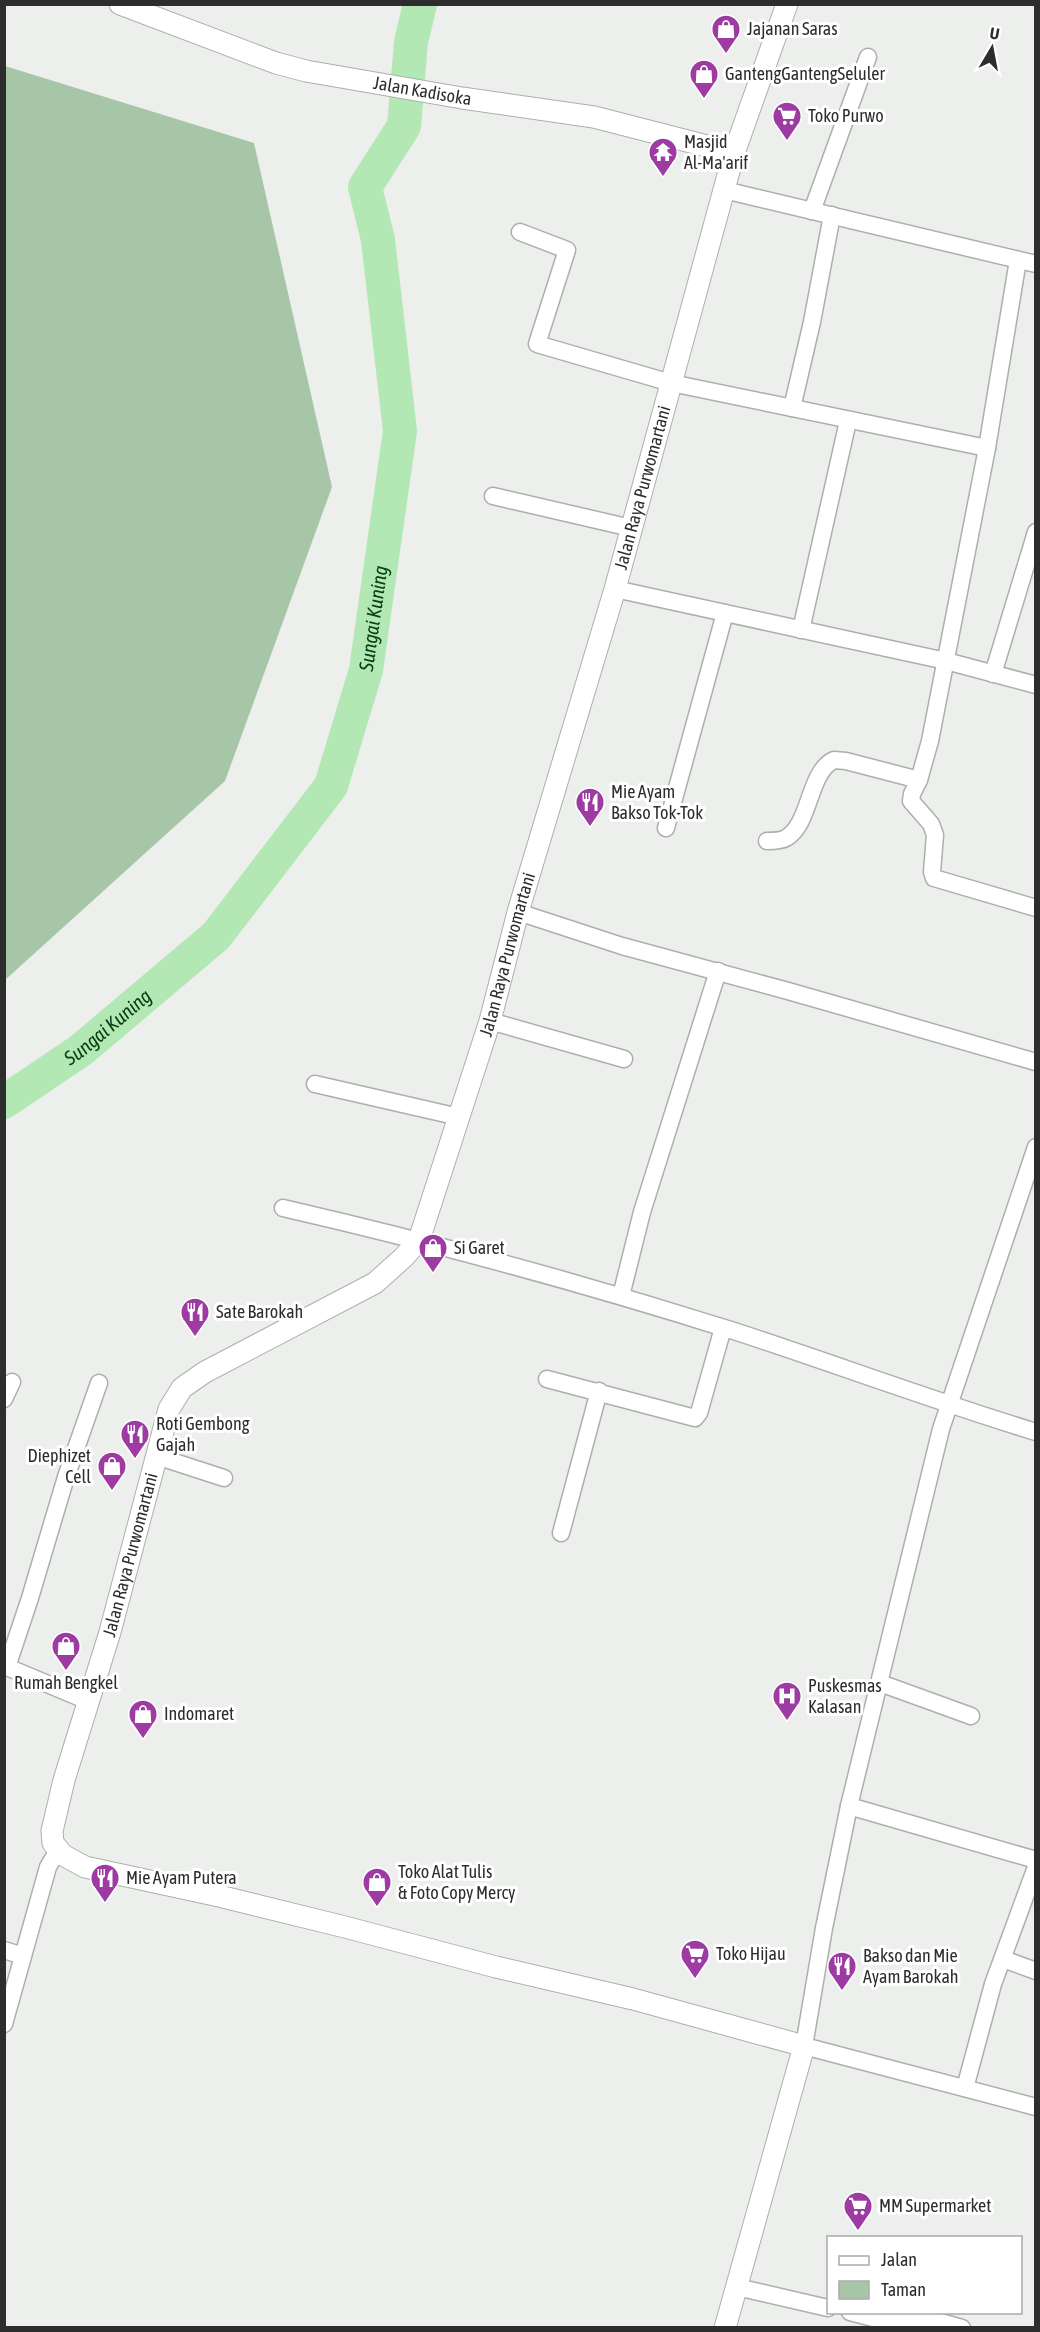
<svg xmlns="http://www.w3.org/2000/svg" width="1040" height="2332" viewBox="0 0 1040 2332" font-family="'Asap Condensed',sans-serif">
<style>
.green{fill:#a7c6a8}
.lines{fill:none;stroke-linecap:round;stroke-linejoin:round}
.river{stroke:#b3e8b5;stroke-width:34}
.minor-casing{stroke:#acafac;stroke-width:19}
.tertiary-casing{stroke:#acafac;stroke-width:23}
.minor{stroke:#fff;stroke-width:16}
.tertiary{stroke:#fff;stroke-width:21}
.labels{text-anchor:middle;stroke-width:6;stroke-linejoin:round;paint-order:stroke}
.poi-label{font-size:18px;fill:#2c2d2c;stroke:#fff;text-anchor:start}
.street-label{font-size:18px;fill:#2c2d2c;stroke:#fff}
.water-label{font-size:20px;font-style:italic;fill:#074012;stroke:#fff}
</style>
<rect width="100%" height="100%" fill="#edefed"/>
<polygon class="green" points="5,66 254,143 332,487 225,781 5,980"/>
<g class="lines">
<path class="river" id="s1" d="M4,1102l77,-52 135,-114 115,-150 35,-116 34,-239 -22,-191 -13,-53 39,-61 7,-84 9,-38"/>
<g class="minor-casing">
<g id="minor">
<polyline points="724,190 1036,264"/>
<polyline points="812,211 868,57"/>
<polyline points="520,232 567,250 537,344 671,383 987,448"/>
<polyline points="792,408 812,322 832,215"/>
<polyline points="493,496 631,528"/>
<polyline points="615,589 946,661 1036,685"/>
<polyline points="801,630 848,421"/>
<polyline points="993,674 1036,532"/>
<polyline points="919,780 912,794 911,801 931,824 935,835 932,872 934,878 1036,908"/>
<polyline points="666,828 725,613"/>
<path d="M767,841c6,0 14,0 19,-3 25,-14 22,-66 48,-78l12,1 73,19 11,-39 57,-293 31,-188"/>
<polyline points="518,912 622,946 788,991 1036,1062"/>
<polyline points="490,1021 624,1059"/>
<polyline points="315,1084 459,1117"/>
<polyline points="1036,1147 941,1429 849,1806 824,1928 804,2046 1036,2107"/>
<path d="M283,1208c152,35 302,76 451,123 101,33 200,70 302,101"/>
<polyline points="621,1296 642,1212 718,971"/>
<polyline points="547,1379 695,1418 699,1413 723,1328"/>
<polyline points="4,1399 12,1382"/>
<polyline points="156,1456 224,1478"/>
<polyline points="561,1533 599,1391"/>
<polyline points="880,1683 971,1716"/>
<polyline points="88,1701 7,1667 30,1598 66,1477 99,1383"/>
<polyline points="849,1806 1036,1860"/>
<polyline points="4,1950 23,1956"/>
<polyline points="1003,1959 1036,1971"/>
<polyline points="4,2024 48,1867 58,1850"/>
<polyline points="965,2088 993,1984 1036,1867"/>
<polyline points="737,2287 828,2308"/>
<polyline points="850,2312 873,2318 933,2320 962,2328"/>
</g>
</g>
<g class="tertiary-casing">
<g id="tertiary">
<path id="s2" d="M120,4l156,59 30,8 156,27 132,19 140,36"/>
<path id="s3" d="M725,2328l79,-282 -171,-47 -137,-32 -151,-40 -126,-31 -134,-29 -22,-12 -10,-12 -1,-12 12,-51 46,-148 59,-223 13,-21 23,-16 170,-89 29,-26 15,-17 71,-219 28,-109 97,-323 119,-436 53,-149"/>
</g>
</g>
<use href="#minor" class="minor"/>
<use href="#tertiary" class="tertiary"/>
</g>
<defs>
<g id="shop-pin" transform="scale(1.5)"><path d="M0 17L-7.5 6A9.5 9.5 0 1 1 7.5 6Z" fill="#9d3ba2" stroke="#fff"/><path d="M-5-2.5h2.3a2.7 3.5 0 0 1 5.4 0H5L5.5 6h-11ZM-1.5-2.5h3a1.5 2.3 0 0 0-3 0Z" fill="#fff"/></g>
<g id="supermarket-pin" transform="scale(1.5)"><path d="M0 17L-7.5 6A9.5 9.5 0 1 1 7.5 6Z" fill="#9d3ba2" stroke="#fff"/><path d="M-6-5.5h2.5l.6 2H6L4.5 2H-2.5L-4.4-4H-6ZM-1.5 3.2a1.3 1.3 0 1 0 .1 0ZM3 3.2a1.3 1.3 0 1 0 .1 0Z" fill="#fff"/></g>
<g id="temple-pin" transform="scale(1.5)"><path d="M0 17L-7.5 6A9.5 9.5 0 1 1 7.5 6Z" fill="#9d3ba2" stroke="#fff"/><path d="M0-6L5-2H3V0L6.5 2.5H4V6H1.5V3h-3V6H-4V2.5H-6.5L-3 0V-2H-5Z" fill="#fff"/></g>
<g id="restaurant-pin" transform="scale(1.5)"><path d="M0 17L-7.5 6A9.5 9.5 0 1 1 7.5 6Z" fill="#9d3ba2" stroke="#fff"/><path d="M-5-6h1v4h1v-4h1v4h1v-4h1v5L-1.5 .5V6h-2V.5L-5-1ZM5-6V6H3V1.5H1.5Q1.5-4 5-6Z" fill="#fff"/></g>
<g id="hospital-pin" transform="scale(1.5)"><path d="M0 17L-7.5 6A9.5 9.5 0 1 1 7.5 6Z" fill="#9d3ba2" stroke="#fff"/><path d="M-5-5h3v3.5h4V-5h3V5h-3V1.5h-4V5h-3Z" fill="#fff"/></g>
</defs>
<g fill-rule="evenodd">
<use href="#shop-pin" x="726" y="29"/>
<use href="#shop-pin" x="704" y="74"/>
<use href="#supermarket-pin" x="787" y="116"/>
<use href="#temple-pin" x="663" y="152"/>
<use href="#restaurant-pin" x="590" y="802"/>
<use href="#shop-pin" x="433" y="1248"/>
<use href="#restaurant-pin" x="195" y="1312"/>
<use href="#restaurant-pin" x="135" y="1434"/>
<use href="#shop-pin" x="112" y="1466"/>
<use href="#shop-pin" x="66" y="1646"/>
<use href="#hospital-pin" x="787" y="1696"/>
<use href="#shop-pin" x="143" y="1714"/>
<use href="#restaurant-pin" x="105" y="1878"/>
<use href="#shop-pin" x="377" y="1882"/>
<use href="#supermarket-pin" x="695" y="1954"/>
<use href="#restaurant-pin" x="842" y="1966"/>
<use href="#supermarket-pin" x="858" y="2206"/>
</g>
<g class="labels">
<g class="poi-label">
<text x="747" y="35">Jajanan Saras</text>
<text x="725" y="80">GantengGantengSeluler</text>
<text x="808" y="122">Toko Purwo</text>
<text x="684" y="148">Masjid<tspan x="684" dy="21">Al-Ma'arif</tspan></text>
<text x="611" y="798">Mie Ayam<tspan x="611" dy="21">Bakso Tok-Tok</tspan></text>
<text x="454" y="1254">Si Garet</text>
<text x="216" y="1318">Sate Barokah</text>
<text x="156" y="1430">Roti Gembong<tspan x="156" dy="21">Gajah</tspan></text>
<text x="91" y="1462" text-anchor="end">Diephizet<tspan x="91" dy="21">Cell</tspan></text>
<text x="66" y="1689" text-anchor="middle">Rumah Bengkel</text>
<text x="808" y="1692">Puskesmas<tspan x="808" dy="21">Kalasan</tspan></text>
<text x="164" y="1720">Indomaret</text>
<text x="398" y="1878">Toko Alat Tulis<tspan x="398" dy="21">&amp; Foto Copy Mercy</tspan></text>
<text x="126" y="1884">Mie Ayam Putera</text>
<text x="716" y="1960">Toko Hijau</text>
<text x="863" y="1962">Bakso dan Mie<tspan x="863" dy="21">Ayam Barokah</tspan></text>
<text x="879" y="2212">MM Supermarket</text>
</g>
<g class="street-label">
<text dy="6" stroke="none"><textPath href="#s2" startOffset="316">Jalan Kadisoka</textPath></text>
<text dy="6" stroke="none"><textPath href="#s3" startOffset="2616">Jalan Raya Purwomartani</textPath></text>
<text dy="6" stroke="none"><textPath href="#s3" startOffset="2130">Jalan Raya Purwomartani</textPath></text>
<text dy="6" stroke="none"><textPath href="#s3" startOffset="1374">Jalan Raya Purwomartani</textPath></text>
</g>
<g class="water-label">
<text dy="7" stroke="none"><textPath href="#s1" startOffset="632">Sungai Kuning</textPath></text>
<text dy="7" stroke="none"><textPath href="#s1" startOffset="128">Sungai Kuning</textPath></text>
</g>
</g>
<rect width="1040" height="2332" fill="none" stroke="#2c2d2c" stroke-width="12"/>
<rect x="827" y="2236" width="195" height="78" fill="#ffffff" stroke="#ababab" stroke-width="1.5"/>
<rect x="839" y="2256" width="30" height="9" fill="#ffffff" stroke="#ababab" stroke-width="1.5"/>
<text x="881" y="2266" font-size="18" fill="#2c2d2c">Jalan</text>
<rect x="839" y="2281" width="30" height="18" fill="#a7c6a8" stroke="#ababab" stroke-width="1.5"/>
<text x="881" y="2296" font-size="18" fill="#2c2d2c">Taman</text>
<g transform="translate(992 48) rotate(10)" stroke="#ffffff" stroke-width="4.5" paint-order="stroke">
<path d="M0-4.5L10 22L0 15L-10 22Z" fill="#2c2d2c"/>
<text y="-9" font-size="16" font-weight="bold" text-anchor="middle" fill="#2c2d2c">U</text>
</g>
</svg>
